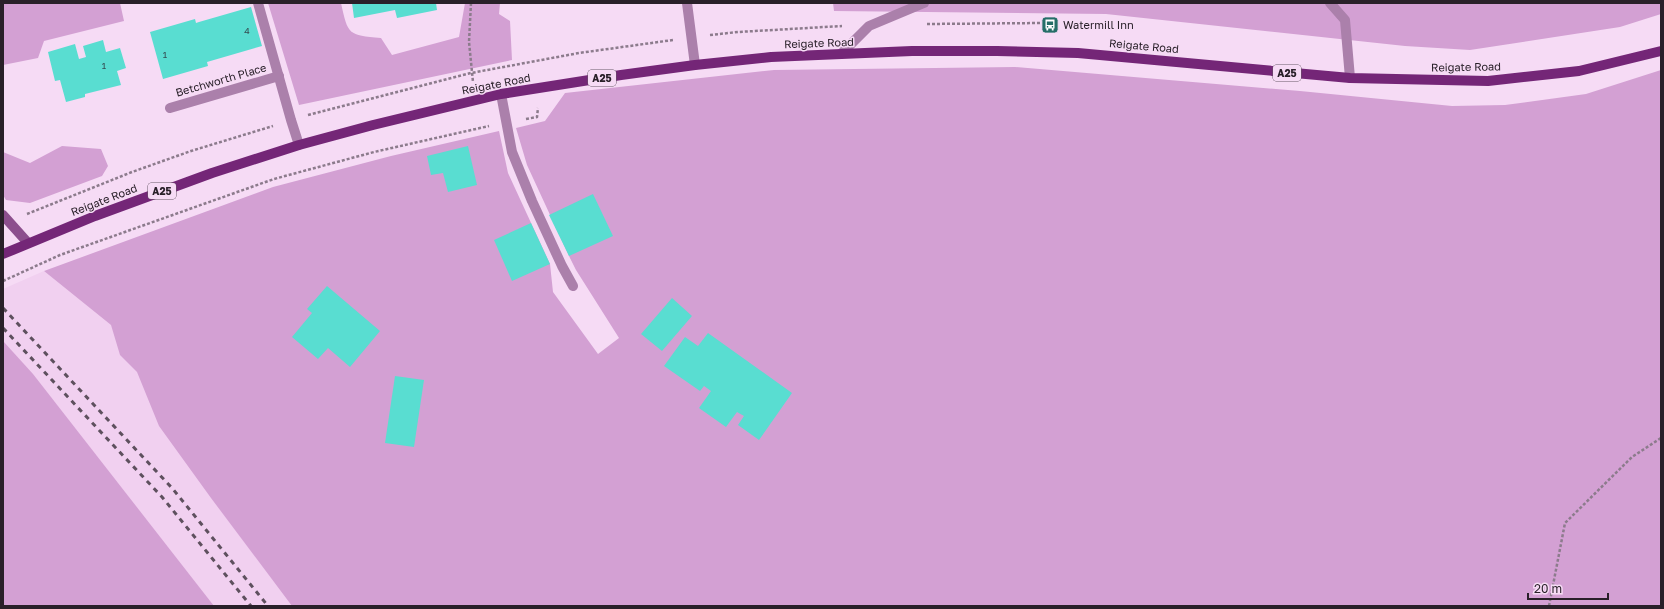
<svg xmlns="http://www.w3.org/2000/svg" width="1664" height="609" viewBox="0 0 1664 609" font-family="'Golos Text',sans-serif">
<style>
.built{fill:#f1d0f0}
.green{fill:#d3a0d3}
.building{fill:#59ddd1}
.lines{fill:none;stroke-linecap:round;stroke-linejoin:round}
.path{stroke:#8c7b8c;stroke-width:2.5;stroke-dasharray:3 2;stroke-linecap:butt}
.lane{stroke:#ab80ab;stroke-width:10}
.secondary{stroke:#8c4e8d;stroke-width:10}
.primary{stroke:#742677;stroke-width:10}
.rail{stroke:#5e505e;stroke-width:3;stroke-dasharray:5 5;stroke-linecap:butt}
.labels{text-anchor:middle;stroke-width:3;stroke-linejoin:round;paint-order:stroke}
.number-label{font-size:9px;fill:#354f53}
.shield{fill:#f6dbf5;stroke:#665866;stroke-width:1}
.shield-label{font-size:10px;font-weight:bold;fill:#292029}
.poi-label{font-size:11px;fill:#292029;stroke:#f6dbf5;text-anchor:start}
.street-label{font-size:11px;fill:#292029;stroke:#f6dbf5}
</style>
<rect width="100%" height="100%" fill="#f6dbf5"/>
<polygon class="built" points="44,271 111,325 385,606 138,606 3,422 3,289"/>
<g class="green">
<polygon points="3,3 120,3 124,21 44,41 38,58 3,65"/>
<path d="M268,3h73c7,32 7,32 40,35l11,17 67,-18 6,-34h35l-1,11 11,7 2,39 -213,45z"/>
<polygon points="833,3 1661,3 1661,14 1620,27 1470,50 1405,46 1106,14 834,11"/>
<polygon points="1015,67 1300,91 1452,106 1505,105 1586,94 1661,70 1661,606 292,606 211,498 159,426 137,372 120,355 111,325 44,271 273,187 391,156 499,131 508,173 550,264 553,292 598,354 619,338 576,270 569,256 527,165 516,128 545,121 565,93 774,70"/>
<polygon points="62,146 101,149 108,166 102,176 30,203 6,200 3,195 3,152 30,163"/>
<polygon points="3,341 33,374 214,606 3,606"/>
</g>
<g class="building">
<polygon points="352,3 436,3 437,10 397,18 395,10 354,18"/>
<polygon points="251,7 262,46 207,62 208,66 163,79 150,32 195,19 196,23 199,22"/>
<polygon points="103,40 106,52 120,48 126,68 117,71 121,85 85,94 85,97 66,102 60,80 55,81 48,52 75,44 79,59 86,57 83,46"/>
<polygon points="468,146 477,185 448,192 443,173 431,175 427,156"/>
<polygon points="593,194 613,236 569,256 549,215"/>
<polygon points="531,223 550,264 512,281 494,240"/>
<polygon points="327,286 380,331 350,367 328,348 318,359 292,337 312,313 307,309"/>
<polygon points="672,298 692,316 662,351 641,334"/>
<polygon points="708,333 792,393 759,440 738,425 744,416 737,412 726,427 699,408 711,391 704,386 700,391 664,366 685,337 698,346"/>
<polygon points="395,376 424,380 414,447 385,443"/>
</g>
<g class="lines">
<g class="path">
<polyline points="471,3 469,42 473,82"/>
<polyline points="927,24 1043,23"/>
<polyline points="710,35 738,32 842,26"/>
<polyline points="308,115 471,73 579,53 673,40"/>
<polyline points="526,119 537,117 538,108"/>
<polyline points="27,214 132,172 191,151 273,126"/>
<polyline points="3,281 60,255 274,179 374,152 489,126"/>
<polyline points="1549,606 1565,523 1632,457 1661,438"/>
</g>
<g class="lane">
<polyline points="258,3 291,120 299,145"/>
<polyline points="687,3 695,65"/>
<polyline points="1330,3 1345,20 1350,78"/>
<polyline points="841,54 869,26 924,3"/>
<polyline points="501,94 512,152 532,201 562,266 573,286"/>
<polyline points="170,108 279,76"/>
</g>
<polyline class="secondary" points="3,215 28,243"/>
<polyline class="primary" points="3,254 95,216 212,173 299,145 373,125 501,94 621,75 695,65 771,57 912,51 997,51 1078,53 1350,78 1488,81 1579,71 1661,51"/>
<g class="rail">
<polyline points="3,308 172,488 268,606"/>
<polyline points="3,328 162,497 251,606"/>
</g>
</g>
<defs>
<g id="bus-square" transform="scale(0.9)"><rect x="-9" y="-9" width="18" height="18" rx="4" fill="#256e68" stroke="#f6dbf5"/><path d="M-5-6H5V4H4V6H2V4H-2V6H-4V4H-5ZM-3.5-4V0h7V-4ZM-3.5 1.2v1.5H-2V1.2ZM2 1.2v1.5H3.5V1.2Z" fill="#fff"/></g>
</defs>
<g fill-rule="evenodd">
<use href="#bus-square" x="1050" y="25"/>
</g>
<g class="labels">
<g class="number-label">
<text x="247" y="34">4</text>
<text x="165" y="58">1</text>
<text x="104" y="69">1</text>
</g>
<g class="shield">
<rect x="1273" y="65" width="28" height="16" rx="3"/>
<rect x="588" y="70" width="28" height="16" rx="3"/>
<rect x="148" y="183" width="28" height="16" rx="3"/>
</g>
<g class="shield-label">
<text x="1287" y="77">A25</text>
<text x="602" y="82">A25</text>
<text x="162" y="195">A25</text>
</g>
<g class="poi-label">
<text x="1063" y="29">Watermill Inn</text>
</g>
<g class="street-label">
<text transform="translate(819 43) rotate(-2)" y="4">Reigate Road</text>
<text transform="translate(1144 46) rotate(5)" y="4">Reigate Road</text>
<text transform="translate(1466 67) rotate(-1)" y="4">Reigate Road</text>
<text transform="translate(221 80) rotate(-16)" y="4">Betchworth Place</text>
<text transform="translate(496 84) rotate(-11)" y="4">Reigate Road</text>
<text transform="translate(104 200) rotate(-21)" y="4">Reigate Road</text>
</g>
</g>
<rect width="1664" height="609" fill="none" stroke="#292029" stroke-width="8"/>
<path d="M1528 593v6h80v-6" fill="none" stroke="#292029" stroke-width="2"/>
<text x="1534" y="593" font-size="12" fill="#292029" stroke="#f6dbf5" stroke-width="3" paint-order="stroke">20 m</text>
</svg>
